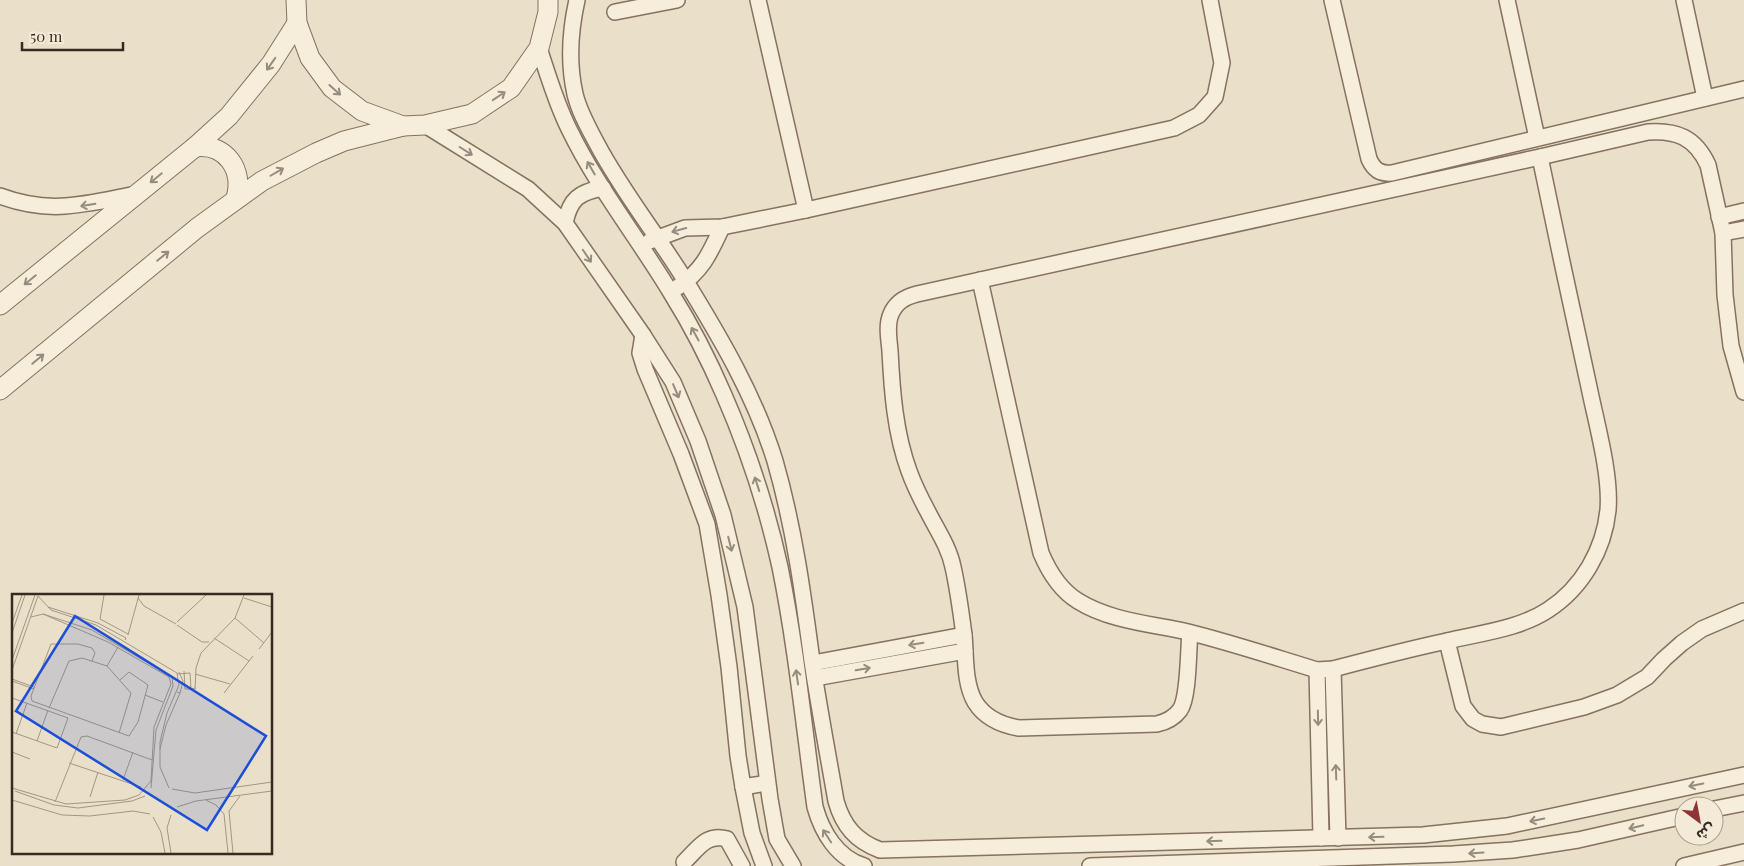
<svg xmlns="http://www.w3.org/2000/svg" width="1744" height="866" viewBox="0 0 1744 866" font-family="'Playfair Display','Noto Sans Arabic',serif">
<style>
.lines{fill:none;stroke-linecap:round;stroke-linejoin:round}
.minor-casing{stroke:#85725f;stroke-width:18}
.tertiary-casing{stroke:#85725f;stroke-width:21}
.minor{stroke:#f6eddb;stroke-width:15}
.tertiary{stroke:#f6eddb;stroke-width:19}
.oneway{stroke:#968c7e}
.inset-road{fill:none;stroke:#a29785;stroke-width:1}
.view{fill:#1d4ed8;fill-opacity:0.15;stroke:#1d4ed8;stroke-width:2.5}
.inset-edge{fill:none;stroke:#372b21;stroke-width:2.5}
</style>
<rect width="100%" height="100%" fill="#eadfc8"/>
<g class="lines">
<g class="minor-casing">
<g id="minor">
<path d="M577,0c-7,31 -9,63 -2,94 4,17 13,33 21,48 25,48 60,91 89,138 35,57 70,116 90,181 19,66 28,132 37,200 7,47 16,94 24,140 7,25 20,40 44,49l543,-15 84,-9 237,-51"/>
<polyline points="758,0 806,210"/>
<path d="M1332,0l37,159c5,11 11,15 23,14l352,-84"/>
<polyline points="1507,0 1537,138"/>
<polyline points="1684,0 1705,98"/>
<polyline points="615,12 677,0"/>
<path d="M539,48c9,27 17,55 30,81 28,58 69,109 102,164 20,32 38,67 53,102 24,55 43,113 56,172 16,79 24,160 35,240 7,25 22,51 49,59"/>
<polyline points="425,125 528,189 565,223 643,335 673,382 698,441 723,515 745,607 770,799 777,839 793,866"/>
<path d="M0,196c51,19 85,8 136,-2"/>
<polyline points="1719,217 1744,211"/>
<path d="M565,223c5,-24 14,-31 38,-35"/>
<polyline points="1723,233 1744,229"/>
<polyline points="650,241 685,228 722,227 806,210 1174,128 1199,115 1215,97 1222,63 1210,0"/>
<path d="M980,280l61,273c8,19 19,37 37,48 32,20 74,23 110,31 44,11 86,25 129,38l16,-1c38,-10 76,-20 114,-28 34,-8 72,-12 101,-31 34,-22 56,-60 60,-100 3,-36 -12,-88 -19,-123 -17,-77 -33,-153 -49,-230"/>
<path d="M678,287c25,-17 32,-34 44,-60"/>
<polyline points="643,335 640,353 645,369 681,454 707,524 719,595 729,667 738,756 743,787 767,783"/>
<path d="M1190,633c-2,18 -1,64 -10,77 -6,8 -14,12 -23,14l-138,4c-18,-3 -34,-10 -44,-26 -11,-19 -9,-46 -11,-67 -3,-23 -6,-46 -11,-68 -4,-20 -16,-37 -25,-55 -7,-13 -14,-27 -19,-41 -14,-38 -17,-80 -19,-120 -1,-12 -4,-26 1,-37 5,-12 14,-17 26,-20l623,-137 108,-25c28,-2 47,5 60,33l15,68 2,62 6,51 13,46"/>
<polyline points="1447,641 1463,706 1473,719 1482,724 1501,727 1584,707 1617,695 1647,677 1664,659 1682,643 1702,629 1744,611"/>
<polyline points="813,663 964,635"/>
<polyline points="1333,669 1338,838"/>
<polyline points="1317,670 1321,838"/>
<polyline points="815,678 965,651"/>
<polyline points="743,787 752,833 764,866"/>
<polyline points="1714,809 1744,803"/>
<path d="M684,862c14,-13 22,-29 43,-23l15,27"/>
<polyline points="1090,866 1453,854 1513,850 1578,840 1684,816"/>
<polyline points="1684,866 1744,852"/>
</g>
</g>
<g class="tertiary-casing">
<g id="tertiary">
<polyline points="296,0 297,23 310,58 332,88 362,111 403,126 425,125 472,114 511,88 539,48 548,12 548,0"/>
<path d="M195,147c31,-4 49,23 41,51"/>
<polyline points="0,305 195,147 229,116 271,64 297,23"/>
<polyline points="0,390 197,228 262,181 316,153 344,141 403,126"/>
</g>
</g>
<use href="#minor" class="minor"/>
<use href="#tertiary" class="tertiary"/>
</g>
<defs><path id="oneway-shaft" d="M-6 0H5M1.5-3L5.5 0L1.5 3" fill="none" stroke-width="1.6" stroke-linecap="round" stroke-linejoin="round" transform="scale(1.25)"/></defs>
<g class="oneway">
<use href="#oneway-shaft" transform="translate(271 64) rotate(125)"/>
<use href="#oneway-shaft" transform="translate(335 90) rotate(42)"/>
<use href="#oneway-shaft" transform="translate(499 96) rotate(-34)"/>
<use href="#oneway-shaft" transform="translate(466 151) rotate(32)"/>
<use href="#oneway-shaft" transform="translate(591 168) rotate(-120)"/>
<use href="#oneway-shaft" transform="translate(277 172) rotate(-30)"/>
<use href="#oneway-shaft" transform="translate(156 178) rotate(141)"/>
<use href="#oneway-shaft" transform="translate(88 205) rotate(170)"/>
<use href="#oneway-shaft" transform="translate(679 230) rotate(165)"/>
<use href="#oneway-shaft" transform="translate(163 256) rotate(-39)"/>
<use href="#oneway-shaft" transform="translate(587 256) rotate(56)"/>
<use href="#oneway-shaft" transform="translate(30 280) rotate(141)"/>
<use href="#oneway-shaft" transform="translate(695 334) rotate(-119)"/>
<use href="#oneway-shaft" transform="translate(38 359) rotate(-40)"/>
<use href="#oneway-shaft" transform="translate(676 391) rotate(67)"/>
<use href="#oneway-shaft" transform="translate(757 484) rotate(-108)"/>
<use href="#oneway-shaft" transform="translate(730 544) rotate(76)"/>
<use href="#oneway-shaft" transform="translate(916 644) rotate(170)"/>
<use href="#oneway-shaft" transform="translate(863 669) rotate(-10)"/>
<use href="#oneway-shaft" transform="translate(797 677) rotate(-98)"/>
<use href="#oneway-shaft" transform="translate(1318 718) rotate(89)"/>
<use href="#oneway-shaft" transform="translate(1336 772) rotate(-92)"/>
<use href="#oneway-shaft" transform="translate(1696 785) rotate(168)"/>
<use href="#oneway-shaft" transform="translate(1537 820) rotate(168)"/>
<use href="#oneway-shaft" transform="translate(1636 827) rotate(167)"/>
<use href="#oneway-shaft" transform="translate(827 836) rotate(-123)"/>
<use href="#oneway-shaft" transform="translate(1376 837) rotate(178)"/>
<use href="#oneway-shaft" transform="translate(1214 841) rotate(178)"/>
<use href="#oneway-shaft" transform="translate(1476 853) rotate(176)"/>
</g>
<g transform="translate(12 594)">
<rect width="260" height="260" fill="#eadfc8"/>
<path class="inset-road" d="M92,1l-4,24 28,15M26,2l13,14 45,15 81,48 2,12 -12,28 -7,29v25l9,21M126,4l6,8 32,18M232,4l28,9M36,13l50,16 28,15 -1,2M19,23l12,-3 49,16 80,47 1,9 -17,44 -5,58M223,24l29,25M165,28l29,-27M0,29l10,-28M165,31l25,17h7M0,39l13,-38M116,41l11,-40M202,44l35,23M247,55l13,-17M0,66l23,-65M80,67l3,-8 -3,-5 -14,-4h-27l-20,52 1,5 97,35 9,-14 10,-37 -19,-13 -9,8M95,72l11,-19M0,76l26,-74M172,77l1,18h6M167,78l4,9 -3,12M165,80l13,-1 1,16 4,-1M183,80l35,10M0,85l22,8M0,87l22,8M183,96l1,-22 5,-15 34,-35 9,-23M212,99l29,-37M133,101l18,7M0,104l56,20 -11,30 -45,-16M37,114l20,-47 13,-3 25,8 24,27 -12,40M4,140l11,-31M25,147l11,-31M148,155l6,-24 14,-32 -3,-1M0,158l18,7M57,169l72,24M111,186l10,-28M0,194l54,16 59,-4 14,-5 12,-14 3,-54 17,-43 -2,-7 -61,-35 -65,-28M160,195l23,4 77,-11M3,197l39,14 24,3 54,-7 13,-5M78,203l8,-25M0,206l50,15 28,1 43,-5 17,3M194,206l10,5 8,9 4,39M43,208l26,-65 6,-1 65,24M165,213l19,-6 76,-10M141,223l8,15 4,21M159,259l-4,-25 4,-13M221,259l-4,-42 11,-15"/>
<path class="view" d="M63,22l191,120 -59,94 -191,-119z"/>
<rect width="260" height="260" class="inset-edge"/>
</g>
<g transform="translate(1699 821) rotate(148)"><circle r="24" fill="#f3ead7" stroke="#a89e8e"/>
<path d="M0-4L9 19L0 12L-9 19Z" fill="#8e3437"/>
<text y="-8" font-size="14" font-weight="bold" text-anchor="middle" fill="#372b21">ش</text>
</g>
<path d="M22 42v8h101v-8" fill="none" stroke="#372b21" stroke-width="2.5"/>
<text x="30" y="42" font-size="15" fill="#372b21" stroke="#f3ead7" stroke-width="4" paint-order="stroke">50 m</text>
</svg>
